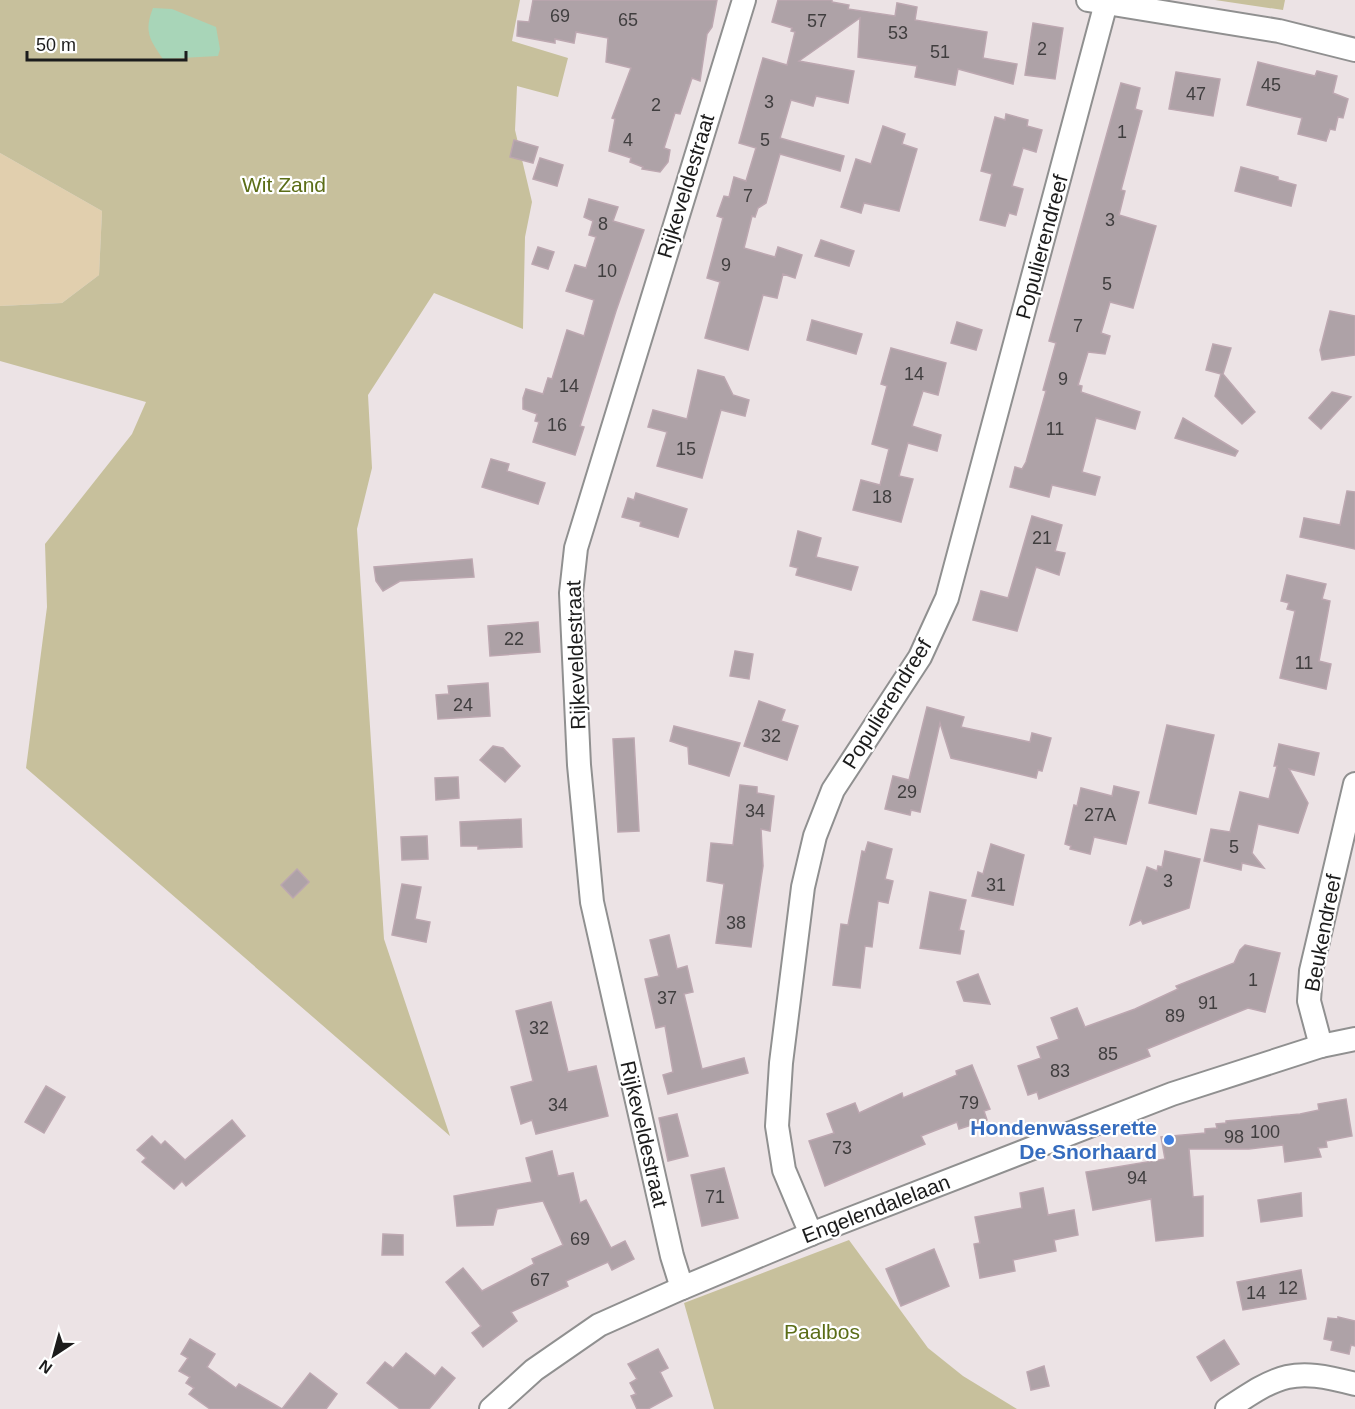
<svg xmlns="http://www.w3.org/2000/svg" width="1355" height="1409" viewBox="0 0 1355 1409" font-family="Arial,sans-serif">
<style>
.grass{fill:#e1cfae}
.forest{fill:#c7c09c}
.water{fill:#a8d5b8}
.building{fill:#aea2a7;stroke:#bca7b0;stroke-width:1.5}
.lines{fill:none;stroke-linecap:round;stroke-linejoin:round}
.street-casing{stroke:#909090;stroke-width:26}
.street{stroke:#fff;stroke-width:22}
.shop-dot{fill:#3f7fe0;stroke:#fff;stroke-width:2}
.labels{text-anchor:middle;stroke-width:4.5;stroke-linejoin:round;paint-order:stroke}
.number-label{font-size:18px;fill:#403e3f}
.park-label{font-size:21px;fill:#5b6d17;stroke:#fff}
.street-label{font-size:21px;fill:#1c1c1c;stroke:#fff}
.shop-label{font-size:21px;font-weight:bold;fill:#366cbe;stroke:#fff;text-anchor:end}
</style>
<rect width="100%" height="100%" fill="#ece3e5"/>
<polygon class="grass" points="0,153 102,211 99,275 62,303 0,306"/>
<g class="forest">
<polygon points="0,0 520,0 512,41 568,58 558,97 517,86 515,130 532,202 525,237 523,329 434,293 368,395 372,468 357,529 384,939 450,1136 26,768 47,607 45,544 132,434 146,402 0,361 0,306 62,303 99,275 102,211 0,153"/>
<polygon points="1215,0 1285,0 1283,10"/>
<polygon points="849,1240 928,1348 963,1376 1017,1409 714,1409 684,1303"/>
</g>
<path class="water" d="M153,8l19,1 44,18 4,22 -2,7 -55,3c-14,-20 -19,-28 -10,-51z"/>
<g class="building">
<polygon points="533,0 717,0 712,27 707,34 700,81 692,78 680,114 675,113 664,148 670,150 668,162 660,172 642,169 643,167 630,162 631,158 609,151 615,119 612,118 631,68 606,62 608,38 576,32 574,43 555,39 555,43 517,36 518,21 529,22"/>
<polygon points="778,0 832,0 832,2 849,5 848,9 895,16 897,3 917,7 915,20 987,32 983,58 1017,64 1013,84 958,69 955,85 915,77 917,66 858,57 860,18 799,61 854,71 848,103 816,96 813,106 791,100 780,138 844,156 840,171 780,154 766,203 758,208 755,217 752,216 744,248 775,257 778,247 802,255 795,278 783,274 777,298 763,295 748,350 705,338 720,282 707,278 723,218 717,216 724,196 729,197 734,177 746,181 756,148 739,143 763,58 787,65 795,32 791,31 792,28 772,22"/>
<polygon points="1033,23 1063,28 1055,79 1025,75"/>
<polygon points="1258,62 1315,76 1317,71 1337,76 1333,93 1348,99 1343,118 1338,117 1335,130 1330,129 1326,141 1298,134 1302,118 1247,105"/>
<polygon points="1176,72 1220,79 1213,116 1169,109"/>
<polygon points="1121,83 1140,88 1135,109 1142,111 1121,190 1125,191 1119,215 1156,226 1133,308 1110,302 1101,333 1110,336 1105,354 1088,352 1078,385 1082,386 1081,392 1140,412 1135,429 1096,418 1082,472 1100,477 1095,495 1052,485 1049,497 1010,487 1015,467 1022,469 1026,462 1046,391 1043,390 1056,343 1049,341"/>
<polygon points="1006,114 1028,120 1027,126 1042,130 1036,152 1023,148 1012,186 1023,189 1016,215 1009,213 1005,226 980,220 992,174 981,171 995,117 1005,120"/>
<polygon points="883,126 905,134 902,144 917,149 899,211 864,203 861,213 841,207 856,159 871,164"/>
<polygon points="514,140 538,147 533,163 510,157"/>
<polygon points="540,158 563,165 557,186 533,179"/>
<polygon points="1241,167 1278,177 1278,180 1296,185 1291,206 1235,191"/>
<polygon points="589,199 618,207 613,221 644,230 616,311 580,426 584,427 575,455 533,442 539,422 535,421 537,414 523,409 523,398 526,389 543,394 548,378 552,379 567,330 584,336 594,300 566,291 575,265 586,268 596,237 589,235 593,221 584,217"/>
<polygon points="821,240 854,251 849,266 815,256"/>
<polygon points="538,247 554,252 548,269 532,264"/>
<polygon points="1330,311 1355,316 1355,355 1322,360 1320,350"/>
<polygon points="812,320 862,334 856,354 807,340"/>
<polygon points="957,322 982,330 976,350 951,343"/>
<polygon points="1213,344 1231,348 1223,374 1255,412 1242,424 1215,396 1221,374 1206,370"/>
<polygon points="891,348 946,363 938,395 923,391 912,426 941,435 937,451 908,443 899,476 913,479 901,522 853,510 861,480 880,485 889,449 872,444 887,386 881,384"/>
<polygon points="698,370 724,377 733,395 749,400 745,416 721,410 702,478 657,466 667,432 648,427 653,410 687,419"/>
<polygon points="1332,392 1351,397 1321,429 1309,418"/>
<polygon points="1183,418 1238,451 1235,456 1175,438"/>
<polygon points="491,459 509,464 507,471 545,483 538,504 482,487"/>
<polygon points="1347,491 1355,492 1355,549 1300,537 1304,518 1340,525"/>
<polygon points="636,493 687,509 678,537 640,526 641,522 622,517 628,498 634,500"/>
<polygon points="1032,516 1062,525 1055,551 1065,553 1059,575 1036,567 1017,631 973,620 981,591 1008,598"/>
<polygon points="798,531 821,538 816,557 858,567 851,590 796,575 798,568 790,566"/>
<polygon points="472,559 474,577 400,581 383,591 376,581 374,567"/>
<polygon points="1287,575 1326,584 1322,599 1330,601 1319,661 1331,664 1326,689 1280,678 1295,611 1287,609 1289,603 1281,601"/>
<polygon points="538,622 540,652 490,656 488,626"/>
<polygon points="735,651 753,654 749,679 730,676"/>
<polygon points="488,683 490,716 438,719 436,695 449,694 448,686"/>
<polygon points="759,701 785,710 781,721 798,726 787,760 744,746"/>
<polygon points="927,707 964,717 961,727 1030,742 1032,733 1051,738 1042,771 1038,770 1036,778 951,758 940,723 920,812 911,810 910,815 885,809 893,776 909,780"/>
<polygon points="1167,725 1214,735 1196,814 1149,803"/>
<polygon points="674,726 740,743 729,776 689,764 688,747 670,741"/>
<polygon points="634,738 639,831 618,832 613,739"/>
<polygon points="1279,744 1319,753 1314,775 1289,769 1308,803 1298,833 1258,824 1252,853 1264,868 1242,863 1241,870 1204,861 1211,829 1230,832 1240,792 1269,799 1277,766 1274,766"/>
<polygon points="493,746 503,748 520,766 505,782 480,760"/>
<polygon points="458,777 459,798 436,800 435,778"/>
<polygon points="740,785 757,787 757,793 774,796 770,831 761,829 763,866 751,947 716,943 724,884 707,881 711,843 733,845"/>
<polygon points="1114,786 1139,792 1126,844 1094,837 1090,854 1070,849 1071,846 1065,844 1074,805 1077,806 1081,788 1112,796"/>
<polygon points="521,819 522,847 478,849 478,846 461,846 460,822"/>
<polygon points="427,836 428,859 402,860 401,837"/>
<polygon points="868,842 892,849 885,879 893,881 888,903 878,901 872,947 865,946 860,988 833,985 841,924 848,925 862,851 865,852"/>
<polygon points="991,844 1024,855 1013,905 972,896 978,872 983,874"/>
<polygon points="1165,851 1200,859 1189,908 1143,924 1141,920 1130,925 1147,867 1157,871 1158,866 1162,867"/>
<polygon points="297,869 309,882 293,898 281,885"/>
<polygon points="402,884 421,887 415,919 430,922 426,942 392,935"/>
<polygon points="930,892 966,900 959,930 964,931 960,954 920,948"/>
<polygon points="669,935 677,969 687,966 693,992 684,994 702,1069 744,1058 748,1073 668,1094 663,1075 673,1072 665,1026 656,1028 645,979 659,976 650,940"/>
<polygon points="1245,945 1280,953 1265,1012 1248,1008 1147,1049 1150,1056 1039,1099 1037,1092 1028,1095 1018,1066 1041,1058 1037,1047 1059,1039 1051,1018 1077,1008 1085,1027 1135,1009 1178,989 1176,986 1234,963 1240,950"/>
<polygon points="978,974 990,1004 964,1001 957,982"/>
<polygon points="551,1002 568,1072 596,1066 608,1116 536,1134 532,1120 521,1124 511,1087 533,1081 516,1011"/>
<polygon points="972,1065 990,1109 984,1111 987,1120 959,1129 957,1122 921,1136 925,1144 825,1186 809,1141 834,1133 827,1114 855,1103 859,1113 902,1093 903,1098 957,1075 956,1071"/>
<polygon points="46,1086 65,1097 44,1133 25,1122"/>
<polygon points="1346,1099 1352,1136 1326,1141 1327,1147 1318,1148 1321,1157 1285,1162 1283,1145 1249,1149 1189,1149 1193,1197 1203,1196 1203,1236 1156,1241 1151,1199 1093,1210 1086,1172 1165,1159 1161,1137 1205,1133 1205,1129 1217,1128 1216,1124 1226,1123 1226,1121 1300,1114 1319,1110 1318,1104"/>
<polygon points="677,1114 688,1156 668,1161 659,1118"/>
<polygon points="232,1120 245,1136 186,1186 182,1181 174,1189 142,1162 146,1158 137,1150 152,1136 161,1145 165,1141 185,1160"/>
<polygon points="552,1151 558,1176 573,1173 580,1203 586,1200 611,1248 625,1241 634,1259 612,1270 608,1262 566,1281 568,1286 511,1312 517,1321 483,1347 472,1333 481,1326 446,1282 463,1268 482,1291 534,1264 532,1259 563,1245 543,1201 497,1209 493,1225 457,1226 454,1196 532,1182 526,1158"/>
<polygon points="724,1168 738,1218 702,1226 691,1175"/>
<polygon points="1043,1188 1048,1215 1074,1210 1078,1235 1054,1240 1056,1251 1013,1260 1015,1271 980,1278 974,1244 980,1243 975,1217 1022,1208 1020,1193"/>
<polygon points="1301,1193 1302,1216 1261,1222 1258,1200"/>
<polygon points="383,1234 403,1235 403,1255 382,1255"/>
<polygon points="934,1249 949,1286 901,1306 886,1269"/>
<polygon points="1301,1270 1306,1299 1243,1310 1237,1282"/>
<polygon points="1338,1317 1355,1321 1355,1346 1351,1345 1349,1354 1331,1350 1333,1341 1324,1339 1328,1318 1338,1319"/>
<polygon points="190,1339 215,1354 207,1367 236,1388 239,1384 282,1409 310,1373 337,1394 326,1409 210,1409 189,1394 194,1388 186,1383 190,1377 179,1371 188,1358 181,1354"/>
<polygon points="1224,1340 1239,1364 1211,1381 1197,1357"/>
<polygon points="658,1349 668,1368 660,1372 672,1396 648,1409 637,1409 631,1396 636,1394 630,1383 637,1379 628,1364"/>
<polygon points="406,1353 435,1376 442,1367 455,1378 429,1409 400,1409 367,1383 385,1362 393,1368"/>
<polygon points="1044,1366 1049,1386 1031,1390 1027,1372"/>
</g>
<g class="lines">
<g class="street-casing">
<g id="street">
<polyline points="1088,0 1279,31 1355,50"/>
<polyline points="1321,1046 1309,1001 1311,971 1355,784"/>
<polyline points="811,1234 784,1170 777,1126 781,1063 803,887 815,836 833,790 920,657 947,598 1106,3"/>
<polyline points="682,1288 672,1256 592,902 579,765 571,593 576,548 744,0"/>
<polyline points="491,1409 534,1370 599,1325 682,1288 811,1234 1172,1094 1321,1046 1355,1039"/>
<path d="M1227,1409c53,-35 65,-42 128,-25"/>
</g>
</g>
<use href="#street" class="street"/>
</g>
<circle class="shop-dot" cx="1169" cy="1140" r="6"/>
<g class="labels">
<g class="number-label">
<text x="560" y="22">69</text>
<text x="628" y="26">65</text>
<text x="817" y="27">57</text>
<text x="898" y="39">53</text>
<text x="1042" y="55">2</text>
<text x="940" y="58">51</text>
<text x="1271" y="91">45</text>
<text x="1196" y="100">47</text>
<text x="769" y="108">3</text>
<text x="656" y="111">2</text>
<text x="1122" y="138">1</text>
<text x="628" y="146">4</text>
<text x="765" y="146">5</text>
<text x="748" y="202">7</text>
<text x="1110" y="226">3</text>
<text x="603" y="230">8</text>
<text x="726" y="271">9</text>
<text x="607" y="277">10</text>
<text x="1107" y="290">5</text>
<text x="1078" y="332">7</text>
<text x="914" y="380">14</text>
<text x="1063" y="385">9</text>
<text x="569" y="392">14</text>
<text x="557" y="431">16</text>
<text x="1055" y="435">11</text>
<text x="686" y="455">15</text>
<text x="882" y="503">18</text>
<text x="1042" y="544">21</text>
<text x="514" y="645">22</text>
<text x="1304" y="669">11</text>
<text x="463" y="711">24</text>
<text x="771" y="742">32</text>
<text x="907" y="798">29</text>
<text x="755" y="817">34</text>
<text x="1100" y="821">27A</text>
<text x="1234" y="853">5</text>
<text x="1168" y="887">3</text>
<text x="996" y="891">31</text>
<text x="736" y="929">38</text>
<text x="1253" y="986">1</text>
<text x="667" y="1004">37</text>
<text x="1208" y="1009">91</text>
<text x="1175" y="1022">89</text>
<text x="539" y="1034">32</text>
<text x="1108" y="1060">85</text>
<text x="1060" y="1077">83</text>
<text x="969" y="1109">79</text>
<text x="558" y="1111">34</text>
<text x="1265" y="1138">100</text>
<text x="1234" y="1143">98</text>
<text x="842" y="1154">73</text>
<text x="1137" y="1184">94</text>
<text x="715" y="1203">71</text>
<text x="580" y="1245">69</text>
<text x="540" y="1286">67</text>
<text x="1288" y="1294">12</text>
<text x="1256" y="1299">14</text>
</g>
<g class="park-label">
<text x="284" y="192">Wit Zand</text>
<text x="822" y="1339">Paalbos</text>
</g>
<g class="street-label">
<text transform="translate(686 186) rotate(-73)" y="7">Rijkeveldestraat</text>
<text transform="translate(1042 247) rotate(-75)" y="7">Populierendreef</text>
<text transform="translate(576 655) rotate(-92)" y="7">Rijkeveldestraat</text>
<text transform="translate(887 704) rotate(-58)" y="7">Populierendreef</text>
<text transform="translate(1323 933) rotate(-79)" y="7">Beukendreef</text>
<text transform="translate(644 1134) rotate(77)" y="7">Rijkeveldestraat</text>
<text transform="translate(876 1209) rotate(-21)" y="7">Engelendalelaan</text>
</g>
<g class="shop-label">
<text x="1157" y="1135">Hondenwasserette<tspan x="1157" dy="24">De Snorhaard</tspan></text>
</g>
</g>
<g transform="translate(54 1355) rotate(216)" stroke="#ffffff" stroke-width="4.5" paint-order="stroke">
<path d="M0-4.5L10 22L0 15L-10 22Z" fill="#1c1c1c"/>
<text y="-9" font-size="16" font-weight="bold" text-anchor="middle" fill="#1c1c1c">N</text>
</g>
<path d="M27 51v9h159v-9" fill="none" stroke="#1c1c1c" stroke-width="3"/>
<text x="36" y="51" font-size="18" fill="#1c1c1c" stroke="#ffffff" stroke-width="4.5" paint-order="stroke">50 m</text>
</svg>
